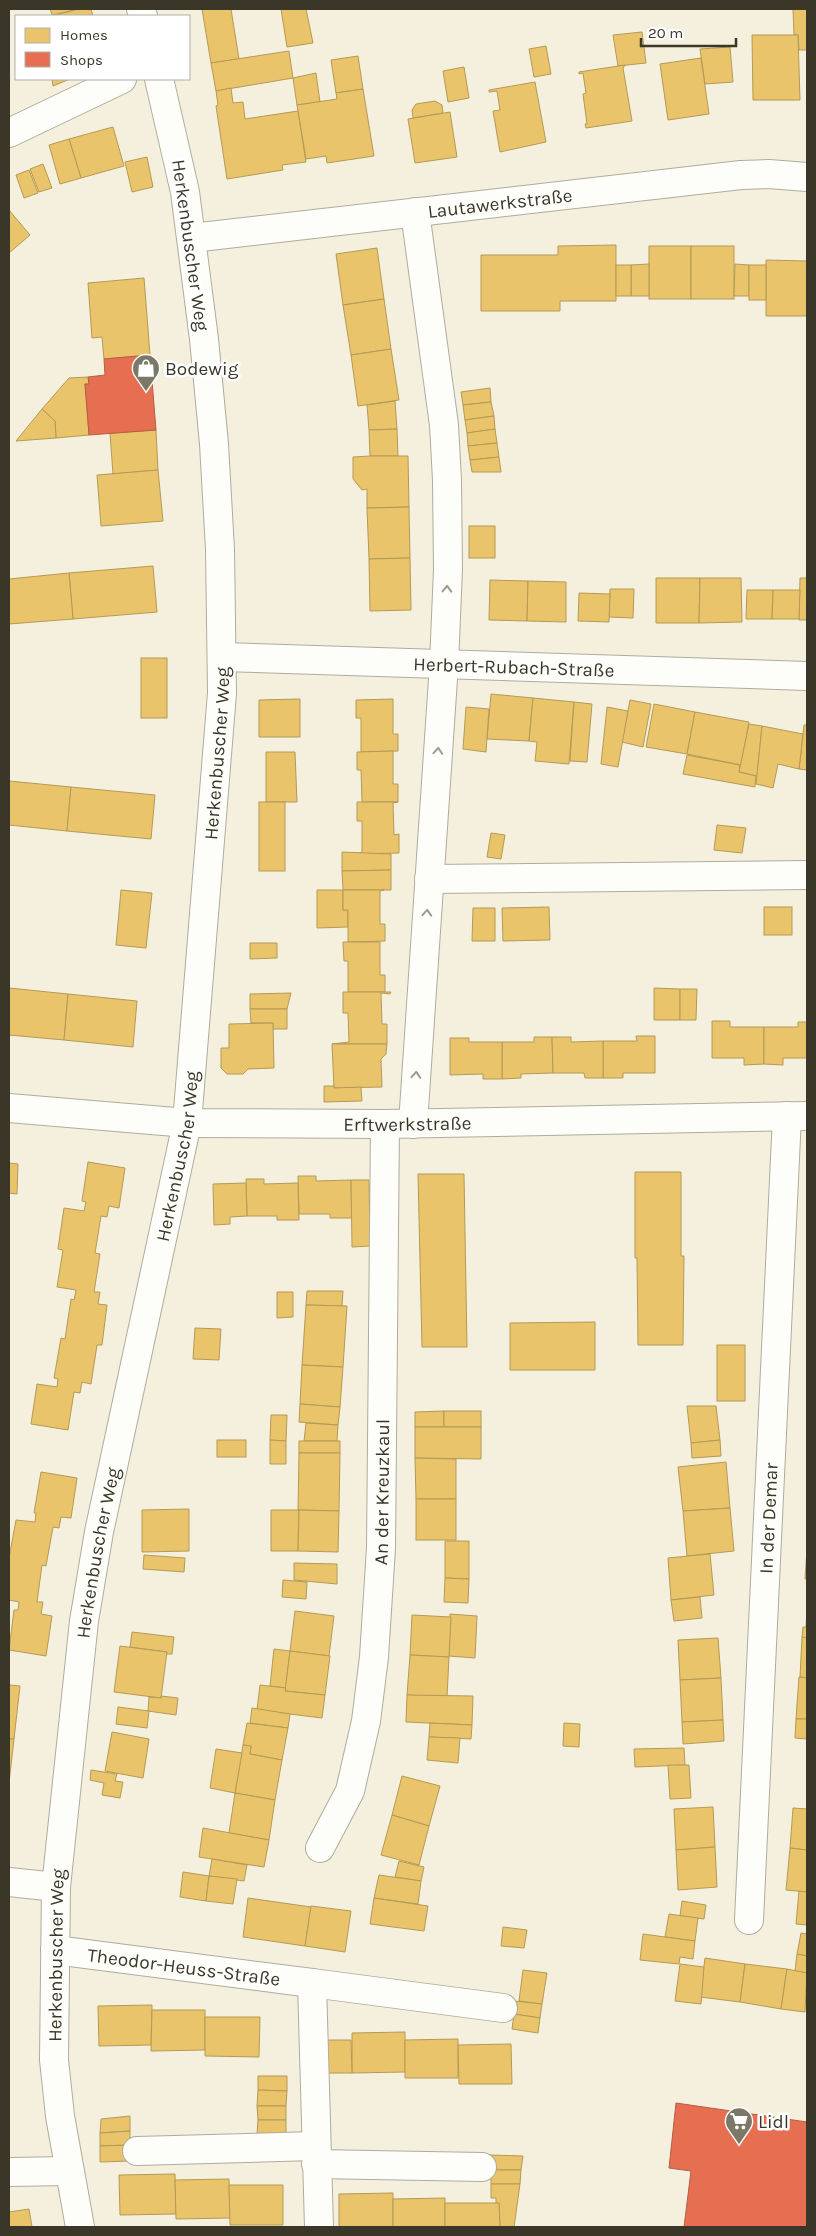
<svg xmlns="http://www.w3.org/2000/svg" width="816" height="2236" viewBox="0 0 816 2236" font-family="Karla,sans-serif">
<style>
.homes{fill:#e9c46a;stroke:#b49a56}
.shops{fill:#e76f51;stroke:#b35e45}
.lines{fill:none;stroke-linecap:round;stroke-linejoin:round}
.minor-casing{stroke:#afac9d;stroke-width:30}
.minor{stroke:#fdfdfa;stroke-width:28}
.oneway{stroke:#9c9a92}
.labels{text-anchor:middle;stroke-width:5;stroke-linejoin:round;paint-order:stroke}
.street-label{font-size:19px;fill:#3a3729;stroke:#fff}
.poi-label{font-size:19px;fill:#3a3729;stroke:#fff;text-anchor:start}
</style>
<rect width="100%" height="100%" fill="#f4f0dd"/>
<g class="homes">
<polygon points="50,9 79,9 52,15"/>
<polygon points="79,9 91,9 93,16 52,16"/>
<polygon points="202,9 231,9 239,59 211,63"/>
<polygon points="281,9 306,9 313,43 287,47"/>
<polygon points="793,9 807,9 807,50 799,50 798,35 794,35"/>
<polygon points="642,32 646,63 618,66 613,35"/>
<polygon points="752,35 798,35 800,100 753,100"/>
<polygon points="546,46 551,74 534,77 529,49"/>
<polygon points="730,47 733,82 705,84 700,49"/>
<polygon points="289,51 293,78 216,91 211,63"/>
<polygon points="358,56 363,89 336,93 331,60"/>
<polygon points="701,58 709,114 668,120 660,64"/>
<polygon points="625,65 623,68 632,121 586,128 585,124 587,124 583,94 586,93 583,73 579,74 579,72"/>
<polygon points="464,67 469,98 448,102 443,71"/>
<polygon points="316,73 320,102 297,105 293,78"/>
<polygon points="52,79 70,79 53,86"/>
<polygon points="535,82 546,142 500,152 493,111 500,110 497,91 489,92 489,90"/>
<polygon points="231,88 233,103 243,102 245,119 298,111 306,162 282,165 283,170 227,179 216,106 218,105 216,91"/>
<polygon points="363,89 374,156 327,163 326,156 306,159 297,105 337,99 336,93"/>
<polygon points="435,101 442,105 443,113 413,118 412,110 416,104"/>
<polygon points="450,112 457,157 415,163 408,119"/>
<polygon points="113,127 124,166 81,178 69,139"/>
<polygon points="69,139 81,178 60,184 49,145"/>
<polygon points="147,157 153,187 132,192 125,162"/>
<polygon points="43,164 52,188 39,192 30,169"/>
<polygon points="29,170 38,193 24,198 16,175"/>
<polygon points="9,210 30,235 9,253"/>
<polygon points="616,245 616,301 560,301 560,311 481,311 481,255 558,255 558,246"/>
<rect x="649" y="246" width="42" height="53"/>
<rect x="691" y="246" width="43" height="53"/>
<polygon points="377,248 384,299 343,305 336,254"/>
<polygon points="766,260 807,261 807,316 766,316"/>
<polygon points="649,264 649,296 631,296 631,265"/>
<polygon points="735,264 749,265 749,296 734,296"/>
<rect x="616" y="265" width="15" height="31"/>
<rect x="749" y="265" width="17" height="35"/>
<polygon points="144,278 150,355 104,359 102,337 92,338 88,283"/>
<polygon points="384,299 391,349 351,355 343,305"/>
<polygon points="391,349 399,400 358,406 351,355"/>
<polygon points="88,377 89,384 85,384 89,435 56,438 55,421 42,409 69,378"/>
<polygon points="490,388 491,402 463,405 461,392"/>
<polygon points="395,401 397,429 369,430 367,405"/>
<polygon points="491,402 494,416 465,420 463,405"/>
<polygon points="42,409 55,421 56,438 16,441"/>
<polygon points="494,416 495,429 467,433 465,420"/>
<polygon points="397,429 398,456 370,456 369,430"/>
<polygon points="495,429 497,443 468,446 467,433"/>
<polygon points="156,430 158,470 113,474 110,433"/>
<polygon points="497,443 499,457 470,460 468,446"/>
<polygon points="370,456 408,456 409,507 367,508 367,489 362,490 353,479 353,457"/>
<polygon points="499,457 501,472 472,472 470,460"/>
<polygon points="158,470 163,521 101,526 97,475"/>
<polygon points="409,507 410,558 369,559 367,508"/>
<rect x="469" y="526" width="26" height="32"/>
<polygon points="410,558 411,610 370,611 369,559"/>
<polygon points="153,566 157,612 73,619 69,573"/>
<polygon points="69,573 73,619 9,624 9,579"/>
<polygon points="656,578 700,578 699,623 656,623"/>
<polygon points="700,578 741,578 742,622 699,623"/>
<polygon points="800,578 807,578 807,620 799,620"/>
<polygon points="490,580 528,581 527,621 489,620"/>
<polygon points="528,581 566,582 566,622 527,621"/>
<polygon points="610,589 634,589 633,618 609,617"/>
<polygon points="747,590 773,590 772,619 746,619"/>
<polygon points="773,590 800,590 799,619 772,619"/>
<polygon points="579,593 610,594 609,622 578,621"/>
<rect x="141" y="658" width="26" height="60"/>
<polygon points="491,694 533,698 529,741 487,739"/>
<polygon points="533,698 574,702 569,764 535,761 537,742 529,741"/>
<polygon points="300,699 300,737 259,737 259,700"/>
<polygon points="393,699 393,734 398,734 398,751 361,752 361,718 356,718 356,700"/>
<polygon points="630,700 651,704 643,747 622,742"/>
<polygon points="574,702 592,704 587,762 570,761"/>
<polygon points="654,704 695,712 687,754 646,747"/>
<polygon points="466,707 489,709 486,752 463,749"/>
<polygon points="607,707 628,711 618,767 601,764"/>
<polygon points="695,712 749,722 741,765 687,754"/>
<polygon points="749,724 762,726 757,776 739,772"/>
<polygon points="804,725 807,725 807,770 799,769"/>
<polygon points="762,726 803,734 799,769 778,764 773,788 756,784"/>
<polygon points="393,751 393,784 398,784 398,802 362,802 361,770 357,770 357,752"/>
<polygon points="266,752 295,752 297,802 266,802"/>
<polygon points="687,755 740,765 739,772 756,776 755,787 683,774"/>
<polygon points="9,781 71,787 67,831 9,825"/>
<polygon points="71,787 155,795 151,839 67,831"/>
<rect x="259" y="802" width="26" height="69"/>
<polygon points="357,802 398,802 393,803 394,835 399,834 399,853 357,854 362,852 362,821 357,821"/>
<polygon points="717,825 746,828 742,853 714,850"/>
<polygon points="491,833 505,835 501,859 487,857"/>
<polygon points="342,852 391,854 391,870 342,871"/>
<polygon points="391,870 391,890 343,890 342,871"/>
<polygon points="121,890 152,893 146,948 116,945"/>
<polygon points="317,890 343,890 343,910 348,910 348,927 317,928"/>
<polygon points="343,890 384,890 380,891 380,924 385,924 385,941 348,942 348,910 343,910"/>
<polygon points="549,907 550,940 503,941 502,908"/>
<rect x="764" y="907" width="28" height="28"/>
<polygon points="473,908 495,908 495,941 472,941"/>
<polygon points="343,942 380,942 380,975 385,975 385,992 348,992 348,961 344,961"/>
<polygon points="250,943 277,943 277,958 250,959"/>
<polygon points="9,988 68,994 64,1040 9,1035"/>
<polygon points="654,988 680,989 680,1020 654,1020"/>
<polygon points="680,989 697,989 696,1020 680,1020"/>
<polygon points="343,992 391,992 390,994 381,993 382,1024 387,1024 387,1044 332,1044 349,1042 348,1013 343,1013"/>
<polygon points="291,993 287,1009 250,1009 250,994"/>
<polygon points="68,994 137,1001 133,1047 64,1040"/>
<polygon points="250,1009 287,1009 287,1029 273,1029 273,1023 251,1023"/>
<polygon points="712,1021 730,1021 730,1027 764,1027 764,1064 744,1065 744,1058 712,1058"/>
<polygon points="798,1022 807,1022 807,1058 783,1058 783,1065 764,1064 764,1027 798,1027"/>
<polygon points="273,1023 274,1068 248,1069 243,1074 227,1074 221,1068 221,1048 229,1048 229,1024"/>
<polygon points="636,1036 655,1036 655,1073 623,1073 623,1078 603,1078 603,1041 637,1041"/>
<polygon points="534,1037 552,1037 553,1073 521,1074 521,1078 502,1079 502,1042 534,1042"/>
<polygon points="552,1037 571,1037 571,1042 603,1041 603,1078 585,1078 584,1073 553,1073"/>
<polygon points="450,1038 469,1038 469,1042 502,1042 502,1079 483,1079 483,1074 450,1075"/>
<polygon points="332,1044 387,1044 386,1054 381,1059 382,1087 334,1088"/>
<polygon points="324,1086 334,1086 334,1088 361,1087 362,1101 324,1102"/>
<polygon points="88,1162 125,1168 119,1208 109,1206 107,1217 101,1216 95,1253 100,1254 94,1292 100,1292 98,1304 107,1305 102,1345 97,1345 91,1384 82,1382 80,1393 74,1392 68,1430 31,1424 37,1384 57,1387 58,1379 54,1378 61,1338 65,1339 71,1299 74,1300 76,1290 57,1287 63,1250 58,1249 64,1208 84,1211 86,1202 82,1201"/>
<polygon points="9,1163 18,1164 17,1194 9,1193"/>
<polygon points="635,1172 681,1172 681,1256 684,1256 683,1345 638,1345 637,1258 635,1258"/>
<polygon points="418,1174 464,1174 467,1347 422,1347"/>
<polygon points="298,1176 316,1176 316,1181 351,1180 352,1218 330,1218 330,1214 299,1214"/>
<polygon points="246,1179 264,1179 264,1184 298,1183 299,1220 277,1220 277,1216 247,1216"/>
<polygon points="351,1180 369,1180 370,1246 352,1247"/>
<polygon points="246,1183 247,1216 230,1217 230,1224 214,1225 213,1184"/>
<polygon points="307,1291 343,1291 342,1306 306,1305"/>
<polygon points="277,1292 293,1292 293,1317 277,1318"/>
<polygon points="306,1305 347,1306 343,1367 302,1365"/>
<polygon points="595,1322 595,1370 510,1370 510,1323"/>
<polygon points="195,1328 221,1329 219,1360 193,1359"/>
<rect x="717" y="1345" width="28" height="56"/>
<polygon points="302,1365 343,1367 340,1407 300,1404"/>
<polygon points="300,1404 340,1407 338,1425 299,1422"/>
<polygon points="687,1406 716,1406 720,1440 691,1443"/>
<polygon points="444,1411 444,1427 415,1427 415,1412"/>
<rect x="444" y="1411" width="37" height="16"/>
<polygon points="271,1415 287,1415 286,1441 270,1440"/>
<polygon points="306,1423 338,1425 337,1441 304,1441"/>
<polygon points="415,1427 481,1427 481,1459 415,1458"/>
<rect x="217" y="1440" width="29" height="17"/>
<polygon points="270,1440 286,1441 286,1464 270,1464"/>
<polygon points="720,1440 721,1456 692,1458 691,1443"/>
<rect x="299" y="1441" width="41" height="12"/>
<polygon points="299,1453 340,1453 339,1511 298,1510"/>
<polygon points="415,1458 456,1459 456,1499 416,1499"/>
<polygon points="726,1462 730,1508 683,1511 678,1467"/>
<polygon points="41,1472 77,1478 71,1518 61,1517 59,1528 53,1527 46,1566 42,1565 37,1602 43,1602 41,1614 52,1616 46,1656 9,1650 14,1610 18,1610 19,1602 9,1600 9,1558 16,1520 35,1522 36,1513 34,1513"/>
<rect x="416" y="1499" width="40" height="41"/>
<polygon points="730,1508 734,1551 687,1556 683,1511"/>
<polygon points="189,1509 189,1551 142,1552 142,1510"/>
<polygon points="271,1510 299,1510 298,1551 271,1551"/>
<polygon points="299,1510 339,1511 338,1552 298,1551"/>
<polygon points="445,1541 469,1541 469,1579 445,1578"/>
<polygon points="807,1549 807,1579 805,1579"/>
<polygon points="710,1554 714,1595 671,1600 668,1558"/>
<polygon points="144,1555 185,1558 184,1572 143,1569"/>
<polygon points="294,1563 337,1564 337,1584 294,1580"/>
<polygon points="445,1578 469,1579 468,1603 444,1602"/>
<polygon points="283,1580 307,1582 306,1599 282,1597"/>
<polygon points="700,1597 702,1618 674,1621 671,1600"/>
<polygon points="807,1609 807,1638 802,1637 803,1627 806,1627"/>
<polygon points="295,1611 334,1616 329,1656 290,1651"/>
<polygon points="450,1614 477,1616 475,1658 449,1656"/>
<polygon points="412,1615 451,1617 449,1657 410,1655"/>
<polygon points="132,1632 174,1637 172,1654 166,1654 167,1652 130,1647"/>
<polygon points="802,1637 807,1638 807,1678 800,1677"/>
<polygon points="718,1638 721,1678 680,1680 678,1640"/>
<polygon points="120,1646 167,1652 161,1698 114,1692"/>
<polygon points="274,1649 290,1651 286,1688 270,1686"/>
<polygon points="290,1651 330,1656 325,1695 285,1691"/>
<polygon points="410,1655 449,1657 447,1697 407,1695"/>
<polygon points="799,1677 807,1678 807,1719 796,1719"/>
<polygon points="721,1678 723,1720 682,1722 680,1680"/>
<polygon points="9,1685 20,1686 14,1739 9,1739"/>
<polygon points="260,1685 286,1688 285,1691 325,1695 322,1718 257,1710"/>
<polygon points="407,1695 473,1696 472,1725 406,1722"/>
<polygon points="161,1696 178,1698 176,1715 148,1711 149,1697 161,1698"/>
<polygon points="118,1707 149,1711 147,1728 116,1724"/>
<polygon points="252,1708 290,1714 288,1728 250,1723"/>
<polygon points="796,1719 807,1719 807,1739 795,1738"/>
<polygon points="723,1720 724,1741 683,1744 682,1722"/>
<polygon points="247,1723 288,1728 282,1760 250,1754 251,1746 243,1745"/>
<polygon points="430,1723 472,1725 471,1739 429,1737"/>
<polygon points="564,1723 580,1724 579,1747 563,1746"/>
<polygon points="112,1732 149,1739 143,1778 105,1771"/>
<polygon points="429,1737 460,1738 458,1763 427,1760"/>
<polygon points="9,1739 14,1739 9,1783"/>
<polygon points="243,1745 251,1746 250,1754 282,1760 275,1800 235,1793"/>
<polygon points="684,1748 685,1765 635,1767 634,1749"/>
<polygon points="216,1749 242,1753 235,1793 210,1788"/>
<polygon points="668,1765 689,1765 691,1798 670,1799"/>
<polygon points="91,1770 117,1774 115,1781 123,1782 120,1798 102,1795 104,1783 90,1780"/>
<polygon points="402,1776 440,1786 429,1826 392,1815"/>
<polygon points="235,1793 275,1800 269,1840 229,1833"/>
<polygon points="713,1807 715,1847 676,1850 674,1809"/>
<polygon points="793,1808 807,1809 807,1850 790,1848"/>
<polygon points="392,1815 429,1826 419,1865 381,1855"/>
<polygon points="203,1828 269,1840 264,1867 199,1857"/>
<polygon points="715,1847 717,1887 678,1890 676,1850"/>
<polygon points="790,1848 807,1850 807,1892 786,1890"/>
<polygon points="212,1859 247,1865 244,1881 209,1876"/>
<polygon points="399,1861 424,1867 421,1881 395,1877"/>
<polygon points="183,1872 209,1876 206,1901 180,1897"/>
<polygon points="379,1875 421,1881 418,1904 374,1898"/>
<polygon points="209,1876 237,1879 233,1904 206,1901"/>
<polygon points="799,1891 807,1892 807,1925 796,1924"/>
<polygon points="248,1898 311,1907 305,1946 243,1937"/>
<polygon points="374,1898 428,1906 424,1931 370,1924"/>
<polygon points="682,1901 706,1905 704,1919 680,1916"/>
<polygon points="311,1906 351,1911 345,1952 305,1946"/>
<polygon points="669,1914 698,1918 695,1941 665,1937"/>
<polygon points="503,1927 527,1930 524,1948 501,1946"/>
<polygon points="801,1933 807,1934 807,1956 797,1954"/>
<polygon points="643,1934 695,1941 693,1959 680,1957 679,1964 640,1960"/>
<polygon points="797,1954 807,1956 807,1973 795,1971"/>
<polygon points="705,1958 745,1964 740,2002 700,1997"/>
<polygon points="680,1964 704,1967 701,2004 675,2001"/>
<polygon points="745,1964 787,1969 781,2009 740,2002"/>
<polygon points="787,1969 807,1973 805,2012 781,2009"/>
<polygon points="523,1970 547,1973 542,2004 519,2001"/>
<polygon points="514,2001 542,2004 540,2018 514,2014"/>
<polygon points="152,2005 151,2045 99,2046 98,2006"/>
<polygon points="152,2010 205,2010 205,2050 151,2051"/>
<polygon points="514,2014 540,2018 538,2033 512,2029"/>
<polygon points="205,2017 260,2017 259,2057 205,2056"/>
<polygon points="405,2032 405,2072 352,2073 352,2033"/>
<polygon points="458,2039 458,2078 405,2078 405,2040"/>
<polygon points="323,2040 351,2040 352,2073 324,2073"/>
<polygon points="511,2044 512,2084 459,2084 458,2045"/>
<polygon points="258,2076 287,2076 287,2091 258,2090"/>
<polygon points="258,2090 287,2091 286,2106 257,2106"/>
<polygon points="257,2106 286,2106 286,2120 258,2120"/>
<polygon points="130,2116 130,2131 100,2133 101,2119"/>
<polygon points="258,2120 286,2120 286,2135 257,2134"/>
<polygon points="130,2131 130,2145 100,2146 100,2133"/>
<polygon points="130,2145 129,2161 100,2162 100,2146"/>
<polygon points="490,2155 523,2156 521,2170 491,2170"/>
<polygon points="491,2170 521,2170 520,2184 491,2184"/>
<polygon points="175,2174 176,2214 120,2215 119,2175"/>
<polygon points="229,2179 230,2218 176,2219 175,2180"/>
<polygon points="491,2184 520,2184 514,2227 500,2227 499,2203 496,2203 496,2198 491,2198"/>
<polygon points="229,2185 283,2185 283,2225 230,2225"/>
<polygon points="393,2193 393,2227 339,2227 339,2194"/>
<polygon points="445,2198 445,2227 393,2227 393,2199"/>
<polygon points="445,2203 499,2203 500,2227 445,2227"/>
<polygon points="29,2209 32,2227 9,2227 9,2212"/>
</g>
<g class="shops">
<polygon points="150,355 156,430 89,435 85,384 89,384 88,377 105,375 104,359"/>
<polygon points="676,2103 807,2122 807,2227 684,2227 691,2171 669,2168"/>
</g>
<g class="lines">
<g class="minor-casing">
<g id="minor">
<polyline points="141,9 143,16"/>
<polyline points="9,133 122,79"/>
<path id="s1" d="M192,238l549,-63 28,-1 38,3"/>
<path id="s2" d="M222,657l585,19"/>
<polyline points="429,879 807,875"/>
<path id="s3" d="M9,1108l178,15 198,1 422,-8"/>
<polyline points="413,1124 444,664 448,569 447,480 444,425 415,212"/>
<path id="s4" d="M320,1848l30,-57 16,-70 8,-64 7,-109 4,-424"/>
<polyline points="9,1882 56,1887"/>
<path id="s5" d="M749,1920l38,-804"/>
<path id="s6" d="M55,1950l257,33 7,244"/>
<polyline points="312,1983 503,2008"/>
<polyline points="137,2151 315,2146"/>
<polyline points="316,2164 482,2167"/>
<polyline points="9,2172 68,2171"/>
<path id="s7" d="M80,2227l-20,-111 -6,-56 2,-173 28,-266 15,-89 88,-409 35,-430 -2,-144 -6,-105 -10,-105 -19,-147 -26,-113"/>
</g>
</g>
<use href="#minor" class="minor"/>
</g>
<defs><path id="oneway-chevron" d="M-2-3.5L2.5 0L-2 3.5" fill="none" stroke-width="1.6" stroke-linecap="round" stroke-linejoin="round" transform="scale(1.25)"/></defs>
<g class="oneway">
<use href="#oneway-chevron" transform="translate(447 589) rotate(-88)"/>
<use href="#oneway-chevron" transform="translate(438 751) rotate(-86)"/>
<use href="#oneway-chevron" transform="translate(427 913) rotate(-86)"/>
<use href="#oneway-chevron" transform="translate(416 1075) rotate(-86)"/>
</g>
<defs>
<g id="shop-pin" transform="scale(1.4375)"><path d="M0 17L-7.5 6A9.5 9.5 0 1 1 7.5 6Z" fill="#7b7868" stroke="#fff"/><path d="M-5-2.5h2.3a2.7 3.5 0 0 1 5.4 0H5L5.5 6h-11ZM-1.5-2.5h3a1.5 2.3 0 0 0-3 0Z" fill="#fff"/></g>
<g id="supermarket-pin" transform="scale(1.4375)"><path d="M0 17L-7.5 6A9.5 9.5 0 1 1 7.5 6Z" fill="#7b7868" stroke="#fff"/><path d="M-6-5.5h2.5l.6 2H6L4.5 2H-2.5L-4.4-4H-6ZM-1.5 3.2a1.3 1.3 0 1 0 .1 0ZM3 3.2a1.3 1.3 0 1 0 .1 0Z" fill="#fff"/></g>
</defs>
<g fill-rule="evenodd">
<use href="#shop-pin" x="146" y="368"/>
<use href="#supermarket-pin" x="739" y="2121"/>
</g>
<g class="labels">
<g class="street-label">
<text dy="7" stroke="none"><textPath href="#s1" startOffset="310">Lautawerkstraße</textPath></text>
<text transform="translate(191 245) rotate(82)" y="7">Herkenbuscher Weg</text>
<text dy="7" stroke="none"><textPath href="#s2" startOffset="292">Herbert-Rubach-Straße</textPath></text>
<text dy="7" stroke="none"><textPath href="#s7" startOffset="1489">Herkenbuscher Weg</textPath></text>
<text dy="7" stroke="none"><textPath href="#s3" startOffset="399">Erftwerkstraße</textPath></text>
<text dy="7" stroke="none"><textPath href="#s7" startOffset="1084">Herkenbuscher Weg</textPath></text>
<text dy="7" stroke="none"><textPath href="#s4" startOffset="366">An der Kreuzkaul</textPath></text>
<text dy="7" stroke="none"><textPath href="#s5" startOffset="402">In der Demar</textPath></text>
<text dy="7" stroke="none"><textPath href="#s7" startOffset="679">Herkenbuscher Weg</textPath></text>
<text dy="7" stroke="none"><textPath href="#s7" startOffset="274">Herkenbuscher Weg</textPath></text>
<text dy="7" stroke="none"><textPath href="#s6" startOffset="130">Theodor-Heuss-Straße</textPath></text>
</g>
<g class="poi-label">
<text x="165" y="375">Bodewig</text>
<text x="758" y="2128">Lidl</text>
</g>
</g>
<rect width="816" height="2236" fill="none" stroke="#3a3729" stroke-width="20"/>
<rect x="15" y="15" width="175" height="65" fill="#ffffff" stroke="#b0afa9"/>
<rect x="25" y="28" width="25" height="15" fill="#e9c46a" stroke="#b0afa9"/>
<text x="60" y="40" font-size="15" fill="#3a3729">Homes</text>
<rect x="25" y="52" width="25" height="15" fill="#e76f51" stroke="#b0afa9"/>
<text x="60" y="65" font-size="15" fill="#3a3729">Shops</text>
<path d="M641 38v8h95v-8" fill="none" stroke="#3a3729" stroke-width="2.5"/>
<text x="648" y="38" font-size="15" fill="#3a3729" stroke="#ffffff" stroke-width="4" paint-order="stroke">20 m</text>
</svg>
